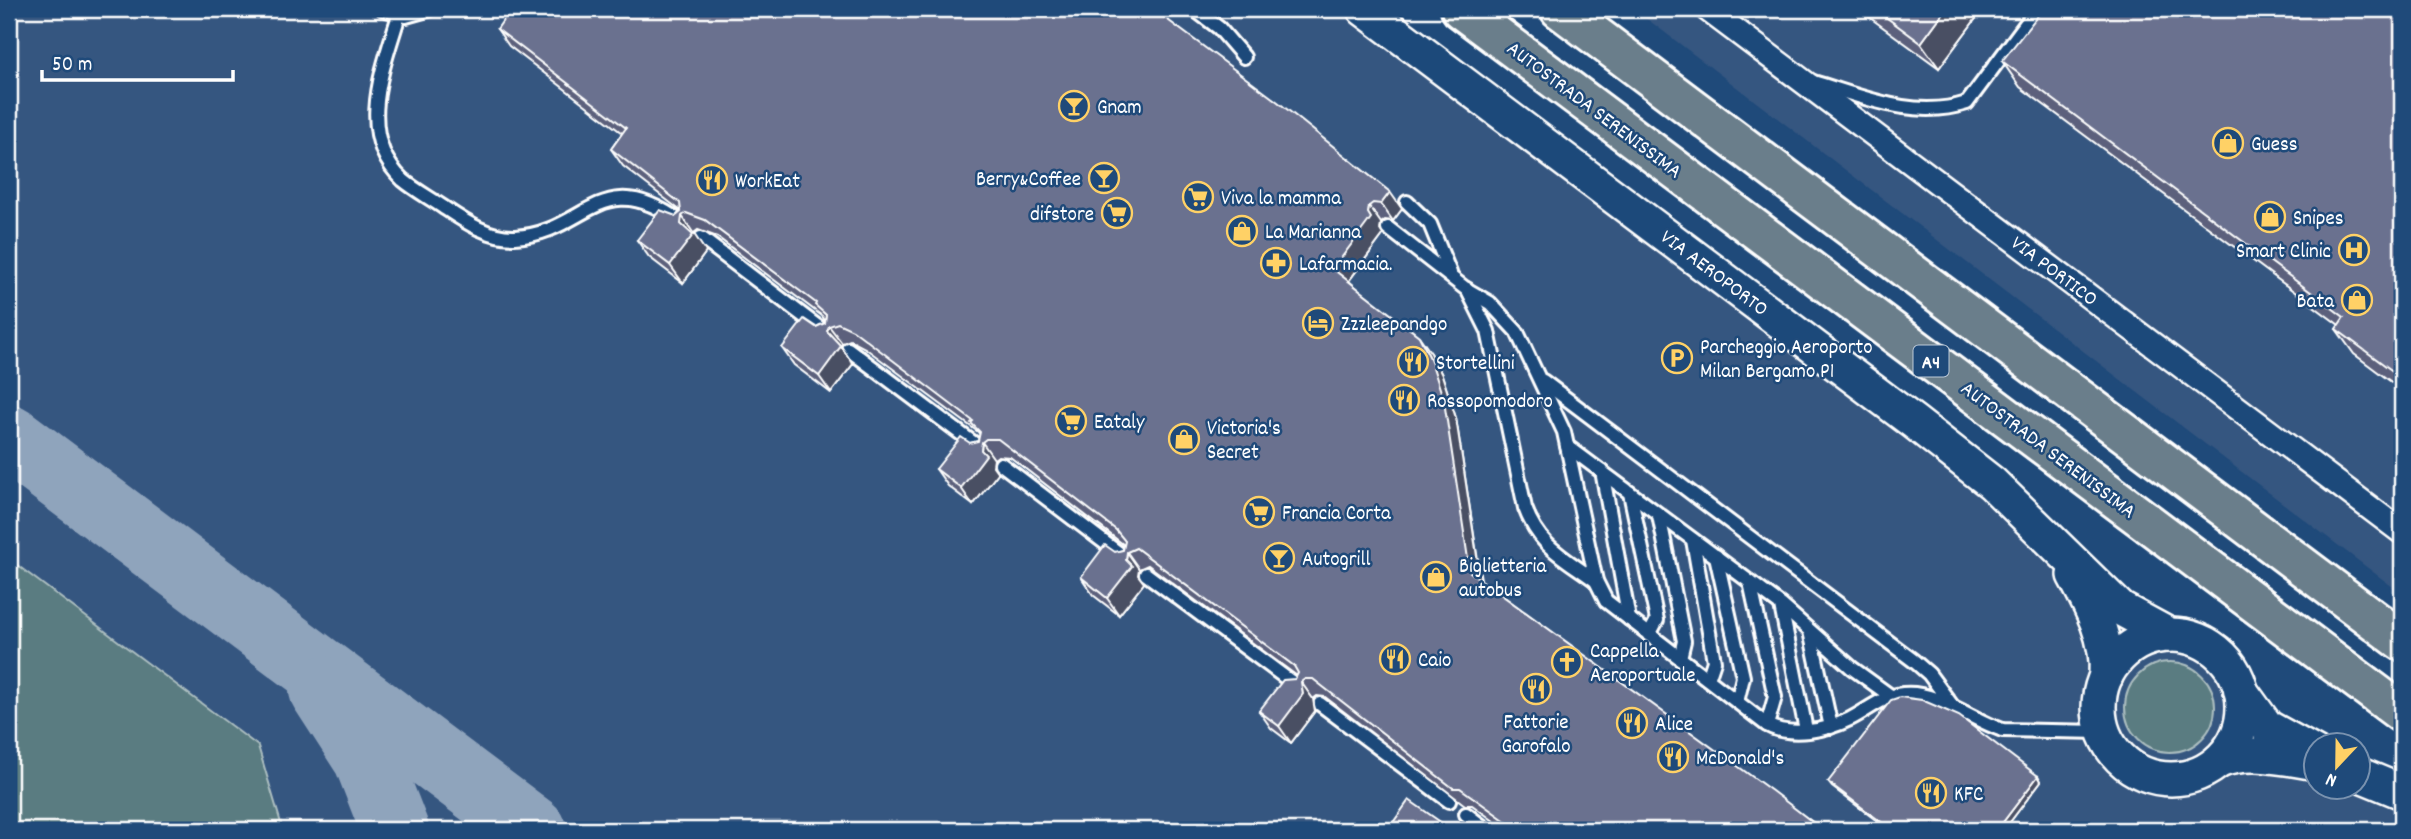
<svg xmlns="http://www.w3.org/2000/svg" width="2411" height="839" viewBox="0 0 2411 839" font-family="Dekko,sans-serif">
<style>
.built{fill:#365680}
.green{fill:#5a7c81;stroke:#acbec0;stroke-width:2}
.lines{fill:none;stroke-linecap:round;stroke-linejoin:round}
.taxiway{stroke:#8fa4bc;stroke-width:68}
.lane-casing{stroke:#fff;stroke-width:18}
.street-casing{stroke:#fff;stroke-width:28}
.secondary-casing{stroke:#fff;stroke-width:38}
.highway-casing{stroke:#fff;stroke-width:44}
.lane{stroke:#1f4a7a;stroke-width:12}
.street{stroke:#1f4a7a;stroke-width:23}
.secondary{stroke:#1f4a7a;stroke-width:33}
.highway{stroke:#6b7e8b;stroke-width:38}
.wall{fill:#5b617b;stroke:#fff;stroke-width:2}
.shaded-wall{fill:#4a4f64;stroke:#fff;stroke-width:2}
.building{fill:#6a718f;stroke:#fff;stroke-width:2}
.labels{text-anchor:middle;stroke-width:5;stroke-linejoin:round;paint-order:stroke}
.shield{fill:#1f4a7a;stroke:#bcc9d7;stroke-width:2}
.shield-label{font-size:19px;font-weight:bold;fill:#fff}
.poi-label{font-size:21px;fill:#fff;stroke:#1f4a7a;text-anchor:start}
.street-label{font-size:21px;fill:#fff;stroke:#1f4a7a}
</style>
<rect width="100%" height="100%" fill="#1f4a7a"/>
<filter id="ink" filterUnits="userSpaceOnUse"><feTurbulence type="fractalNoise" baseFrequency=".0143" numOctaves="2"/><feDisplacementMap in="SourceGraphic" scale="14" xChannelSelector="R" yChannelSelector="G"/><feConvolveMatrix kernelMatrix="1 2 1 2 8 2 1 2 1" color-interpolation-filters="sRGB"/></filter>
<g filter="url(#ink)">
<g class="built">
<polygon points="9,9 1350,9 2316,750 2316,786 2358,786 2359,782 2402,816 2402,830 9,830"/>
<polygon points="1634,9 2402,9 2402,594"/>
</g>
<g class="green">
<polygon points="9,559 258,746 283,830 9,830"/>
<circle cx="2170" cy="707" r="45"/>
</g>
<g class="lines">
<g class="taxiway">
<polyline points="9,438 532,830"/>
<polyline points="323,690 367,758 395,830"/>
</g>
<g class="lane-casing">
<g id="lane">
<polyline points="383,9 406,16 431,9"/>
<polyline points="1194,9 1219,28 1244,57"/>
<path d="M399,15c-16,53 -44,120 4,165 12,10 27,18 40,27 21,14 45,31 72,30 72,-4 85,-74 167,-14"/>
<path d="M1813,82c51,15 101,38 154,21l70,-94"/>
<polyline points="1407,202 1430,224 1450,273"/>
<path d="M1388,228l78,61 24,14 27,29 47,100 32,149 10,20 161,124c23,13 61,5 83,-6 18,-9 33,-23 53,-25 33,-4 70,27 100,36l100,2"/>
<polyline points="701,238 830,336"/>
<path d="M1467,289l21,42 37,177c15,40 39,49 71,73"/>
<polyline points="848,349 984,451"/>
<polyline points="1543,381 1914,661 1929,674 1951,704"/>
<polyline points="1567,446 1781,605 1852,668 1892,697"/>
<polyline points="1001,464 1129,561"/>
<polyline points="1602,471 1629,619"/>
<polyline points="1630,493 1657,620 1649,635"/>
<polyline points="1659,515 1684,641 1680,658"/>
<polyline points="1693,540 1714,661 1708,679"/>
<polyline points="1716,556 1743,677 1737,702"/>
<polyline points="1146,574 1298,687"/>
<polyline points="1750,582 1775,697 1767,725"/>
<polyline points="1781,606 1806,730"/>
<polyline points="1810,631 1831,727"/>
<polyline points="1320,704 1449,801"/>
<polyline points="1466,814 1487,830"/>
</g>
</g>
<g class="street-casing">
<polyline id="street" points="1707,9 2402,532"/>
</g>
<g class="secondary-casing">
<g id="secondary">
<polyline points="1364,9 1914,422 1992,483 2121,609 2169,635"/>
<path d="M2074,575c17,31 35,65 32,101"/>
<circle cx="2171" cy="707" r="72"/>
<polyline points="2241,691 2267,727 2316,754"/>
<path d="M2219,761c30,-12 66,-3 97,2"/>
<polyline points="2358,774 2402,792"/>
</g>
</g>
<g class="highway-casing">
<g id="highway">
<polyline points="1461,9 2402,713"/>
<polyline points="1560,9 2402,641"/>
</g>
</g>
<use href="#lane" class="lane"/>
<use href="#street" class="street"/>
<use href="#secondary" class="secondary"/>
<use href="#highway" class="highway"/>
</g>
<g class="wall">
<polygon points="1153,9 1402,209 1393,221 1385,220 1381,223 1380,230 1383,235 1349,281 1431,353 1442,375 1456,418 1481,580 1823,830 1506,830 1472,805 1465,805 1325,697 1317,696 1313,699 1315,711 1291,743 1271,728 1259,711 1295,679 1297,676 1148,565 1139,569 1138,575 1144,583 1119,615 1093,595 1081,577 1115,552 1123,550 1124,545 1010,457 998,456 994,459 993,466 998,473 973,505 948,486 936,469 970,443 978,441 980,435 978,432 865,348 850,340 842,343 840,346 853,364 831,393 794,365 782,348 816,327 825,323 825,321 822,316 717,237 698,230 694,233 693,235 706,252 683,283 649,257 637,240 676,216 681,211 623,166 611,149 622,133 509,46 497,29"/>
<polygon points="1858,9 1983,9 1939,68"/>
<polygon points="2402,9 2402,390 2354,354 2336,329 2339,325 2020,87 2002,61"/>
<polygon points="2038,776 2041,781 2004,830 1889,830 1832,787 1828,782"/>
</g>
<g class="shaded-wall">
<polygon points="1946,9 1983,9 1939,68 1921,43"/>
<polygon points="1390,192 1402,209 1393,221 1381,204"/>
<polygon points="1369,206 1381,223 1380,230 1383,235 1345,286 1333,269 1368,213"/>
<polygon points="682,216 706,252 683,283 670,265"/>
<polygon points="829,326 842,343 840,348 841,346 853,364 831,393 819,376 827,331"/>
<polygon points="1419,336 1431,353 1442,375 1456,418 1482,589 1470,572"/>
<polygon points="982,442 994,459 993,466 998,473 973,505 961,488 981,450"/>
<polygon points="1127,552 1139,569 1138,575 1144,583 1119,615 1107,598 1126,560"/>
<polygon points="1301,682 1313,699 1315,711 1291,743 1279,726"/>
<polygon points="2038,776 2041,781 2004,830 1997,830"/>
</g>
<g class="building">
<polygon points="511,9 1153,9 1278,102 1390,192 1381,204 1373,203 1369,206 1368,213 1371,218 1333,269 1419,336 1430,358 1444,401 1470,572 1772,791 1823,830 1518,830 1460,788 1453,788 1313,679 1305,679 1301,682 1303,694 1279,726 1259,711 1283,680 1295,679 1298,673 1294,666 1136,548 1127,552 1126,560 1132,566 1107,598 1081,577 1105,545 1115,552 1123,550 1125,541 1116,530 998,439 986,439 982,442 981,450 986,455 961,488 936,469 961,437 970,443 978,441 980,432 971,423 973,421 853,330 838,323 829,326 827,331 841,346 819,376 782,348 804,319 816,327 825,323 826,315 815,305 816,303 705,220 686,213 682,216 681,224 693,235 670,265 637,240 660,210 676,216 681,212 680,203 611,149 626,128 497,29"/>
<polygon points="1875,9 1946,9 1921,43"/>
<polygon points="2043,9 2402,9 2402,378 2336,329 2344,317 2002,61"/>
<polygon points="1900,697 1922,700 1959,716 2038,776 1997,830 1892,830 1828,782 1891,700"/>
<polygon points="1409,800 1452,830 1401,830 1392,824"/>
</g>
</g>
<defs>
<g id="bar-ring" transform="scale(1.575)"><circle r="9.5" fill="#1f4a7a" stroke="#ffd166" stroke-width="1.5"/><path d="M-6-5H6L.8 .8V4.5H3.5V6h-7V4.5H-.8V.8Z" fill="#ffd166"/></g>
<g id="shop-ring" transform="scale(1.575)"><circle r="9.5" fill="#1f4a7a" stroke="#ffd166" stroke-width="1.5"/><path d="M-5-2.5h2.3a2.7 3.5 0 0 1 5.4 0H5L5.5 6h-11ZM-1.5-2.5h3a1.5 2.3 0 0 0-3 0Z" fill="#ffd166"/></g>
<g id="restaurant-ring" transform="scale(1.575)"><circle r="9.5" fill="#1f4a7a" stroke="#ffd166" stroke-width="1.5"/><path d="M-5-6h1v4h1v-4h1v4h1v-4h1v5L-1.5 .5V6h-2V.5L-5-1ZM5-6V6H3V1.5H1.5Q1.5-4 5-6Z" fill="#ffd166"/></g>
<g id="supermarket-ring" transform="scale(1.575)"><circle r="9.5" fill="#1f4a7a" stroke="#ffd166" stroke-width="1.5"/><path d="M-6-5.5h2.5l.6 2H6L4.5 2H-2.5L-4.4-4H-6ZM-1.5 3.2a1.3 1.3 0 1 0 .1 0ZM3 3.2a1.3 1.3 0 1 0 .1 0Z" fill="#ffd166"/></g>
<g id="hospital-ring" transform="scale(1.575)"><circle r="9.5" fill="#1f4a7a" stroke="#ffd166" stroke-width="1.5"/><path d="M-5-5h3v3.5h4V-5h3V5h-3V1.5h-4V5h-3Z" fill="#ffd166"/></g>
<g id="pharmacy-ring" transform="scale(1.575)"><circle r="9.5" fill="#1f4a7a" stroke="#ffd166" stroke-width="1.5"/><path d="M-2-6h4v4h4v4h-4v4h-4v-4h-4v-4h4Z" fill="#ffd166"/></g>
<g id="hotel-ring" transform="scale(1.575)"><circle r="9.5" fill="#1f4a7a" stroke="#ffd166" stroke-width="1.5"/><path d="M-6-4.5h1.5V1H6V5H4.5V3h-9V5H-6ZM-4 0a1.8 1.8 0 1 1 3.6 0ZM.5 0V-2.5h3Q6-2.5 6 0Z" fill="#ffd166"/></g>
<g id="parking-ring" transform="scale(1.575)"><circle r="9.5" fill="#1f4a7a" stroke="#ffd166" stroke-width="1.5"/><path d="M-3.5-5.5H1a3.5 3.5 0 0 1 0 7H-1V5.5H-3.5ZM-1-3.4V-.6H.8a1.4 1.4 0 0 0 0-2.8Z" fill="#ffd166"/></g>
<g id="church-ring" transform="scale(1.575)"><circle r="9.5" fill="#1f4a7a" stroke="#ffd166" stroke-width="1.5"/><path d="M-1.2-6h2.4v3.5h3.3v2.4h-3.3V6h-2.4V-.1h-3.3v-2.4h3.3Z" fill="#ffd166"/></g>
</defs>
<g fill-rule="evenodd">
<use href="#bar-ring" x="1074" y="106"/>
<use href="#shop-ring" x="2228" y="143"/>
<use href="#bar-ring" x="1104" y="178"/>
<use href="#restaurant-ring" x="712" y="180"/>
<use href="#supermarket-ring" x="1198" y="197"/>
<use href="#supermarket-ring" x="1117" y="213"/>
<use href="#shop-ring" x="2270" y="217"/>
<use href="#shop-ring" x="1242" y="231"/>
<use href="#hospital-ring" x="2354" y="250"/>
<use href="#pharmacy-ring" x="1276" y="263"/>
<use href="#shop-ring" x="2357" y="300"/>
<use href="#hotel-ring" x="1318" y="323"/>
<use href="#parking-ring" x="1677" y="358"/>
<use href="#restaurant-ring" x="1413" y="362"/>
<use href="#restaurant-ring" x="1404" y="400"/>
<use href="#supermarket-ring" x="1071" y="421"/>
<use href="#shop-ring" x="1184" y="439"/>
<use href="#supermarket-ring" x="1259" y="512"/>
<use href="#bar-ring" x="1279" y="558"/>
<use href="#shop-ring" x="1436" y="577"/>
<use href="#restaurant-ring" x="1395" y="659"/>
<use href="#church-ring" x="1567" y="662"/>
<use href="#restaurant-ring" x="1536" y="689"/>
<use href="#restaurant-ring" x="1632" y="723"/>
<use href="#restaurant-ring" x="1673" y="757"/>
<use href="#restaurant-ring" x="1931" y="793"/>
</g>
<g class="labels">
<rect class="shield" x="1913.5" y="345.5" width="35" height="31" rx="5"/>
<g class="shield-label">
<text x="1931" y="368">A4</text>
</g>
<g class="poi-label">
<text x="1097" y="113">Gnam</text>
<text x="2251" y="150">Guess</text>
<text x="1081" y="185" text-anchor="end">Berry&amp;Coffee</text>
<text x="735" y="187">WorkEat</text>
<text x="1221" y="204">Viva la mamma</text>
<text x="1094" y="220" text-anchor="end">difstore</text>
<text x="2293" y="224">Snipes</text>
<text x="1265" y="238">La Marianna</text>
<text x="2331" y="257" text-anchor="end">Smart Clinic</text>
<text x="1299" y="270">Lafarmacia.</text>
<text x="2334" y="307" text-anchor="end">Bata</text>
<text x="1341" y="330">Zzzleepandgo</text>
<text x="1700" y="353">Parcheggio Aeroporto<tspan x="1700" dy="24">Milan Bergamo P1</tspan></text>
<text x="1436" y="369">Stortellini</text>
<text x="1427" y="407">Rossopomodoro</text>
<text x="1094" y="428">Eataly</text>
<text x="1207" y="434">Victoria's<tspan x="1207" dy="24">Secret</tspan></text>
<text x="1282" y="519">Francia Corta</text>
<text x="1302" y="565">Autogrill</text>
<text x="1459" y="572">Biglietteria<tspan x="1459" dy="24">autobus</tspan></text>
<text x="1590" y="657">Cappella<tspan x="1590" dy="24">Aeroportuale</tspan></text>
<text x="1418" y="666">Caio</text>
<text x="1536" y="728" text-anchor="middle">Fattorie<tspan x="1536" dy="24">Garofalo</tspan></text>
<text x="1655" y="730">Alice</text>
<text x="1696" y="764">McDonald's</text>
<text x="1954" y="800">KFC</text>
</g>
<g class="street-label">
<text transform="translate(1595 109) rotate(37)" y="7">AUTOSTRADA SERENISSIMA</text>
<text transform="translate(2055 270) rotate(37)" y="7">VIA PORTICO</text>
<text transform="translate(1715 272) rotate(37)" y="7">VIA AEROPORTO</text>
<text transform="translate(2049 449) rotate(37)" y="7">AUTOSTRADA SERENISSIMA</text>
</g>
</g>
<rect width="2411" height="839" fill="none" stroke="#1f4a7a" stroke-width="35"/>
<rect x="18" y="18" width="2376" height="804" fill="none" stroke="#fff" stroke-width="2.5" filter="url(#ink)"/>
<g transform="translate(2337 766) rotate(202)"><circle r="33" fill="#1f4a7a" stroke="#7992af" stroke-width="2"/>
<path d="M0-5L12 26L0 18L-12 26Z" fill="#ffd166"/>
<text y="-10" font-size="19" font-weight="bold" text-anchor="middle" fill="#ffffff">N</text>
</g>
<path d="M42 70v10h191v-10" fill="none" stroke="#ffffff" stroke-width="3.5"/>
<text x="52" y="70" font-size="21" fill="#ffffff" stroke="#1f4a7a" stroke-width="5" paint-order="stroke">50 m</text>
</svg>
